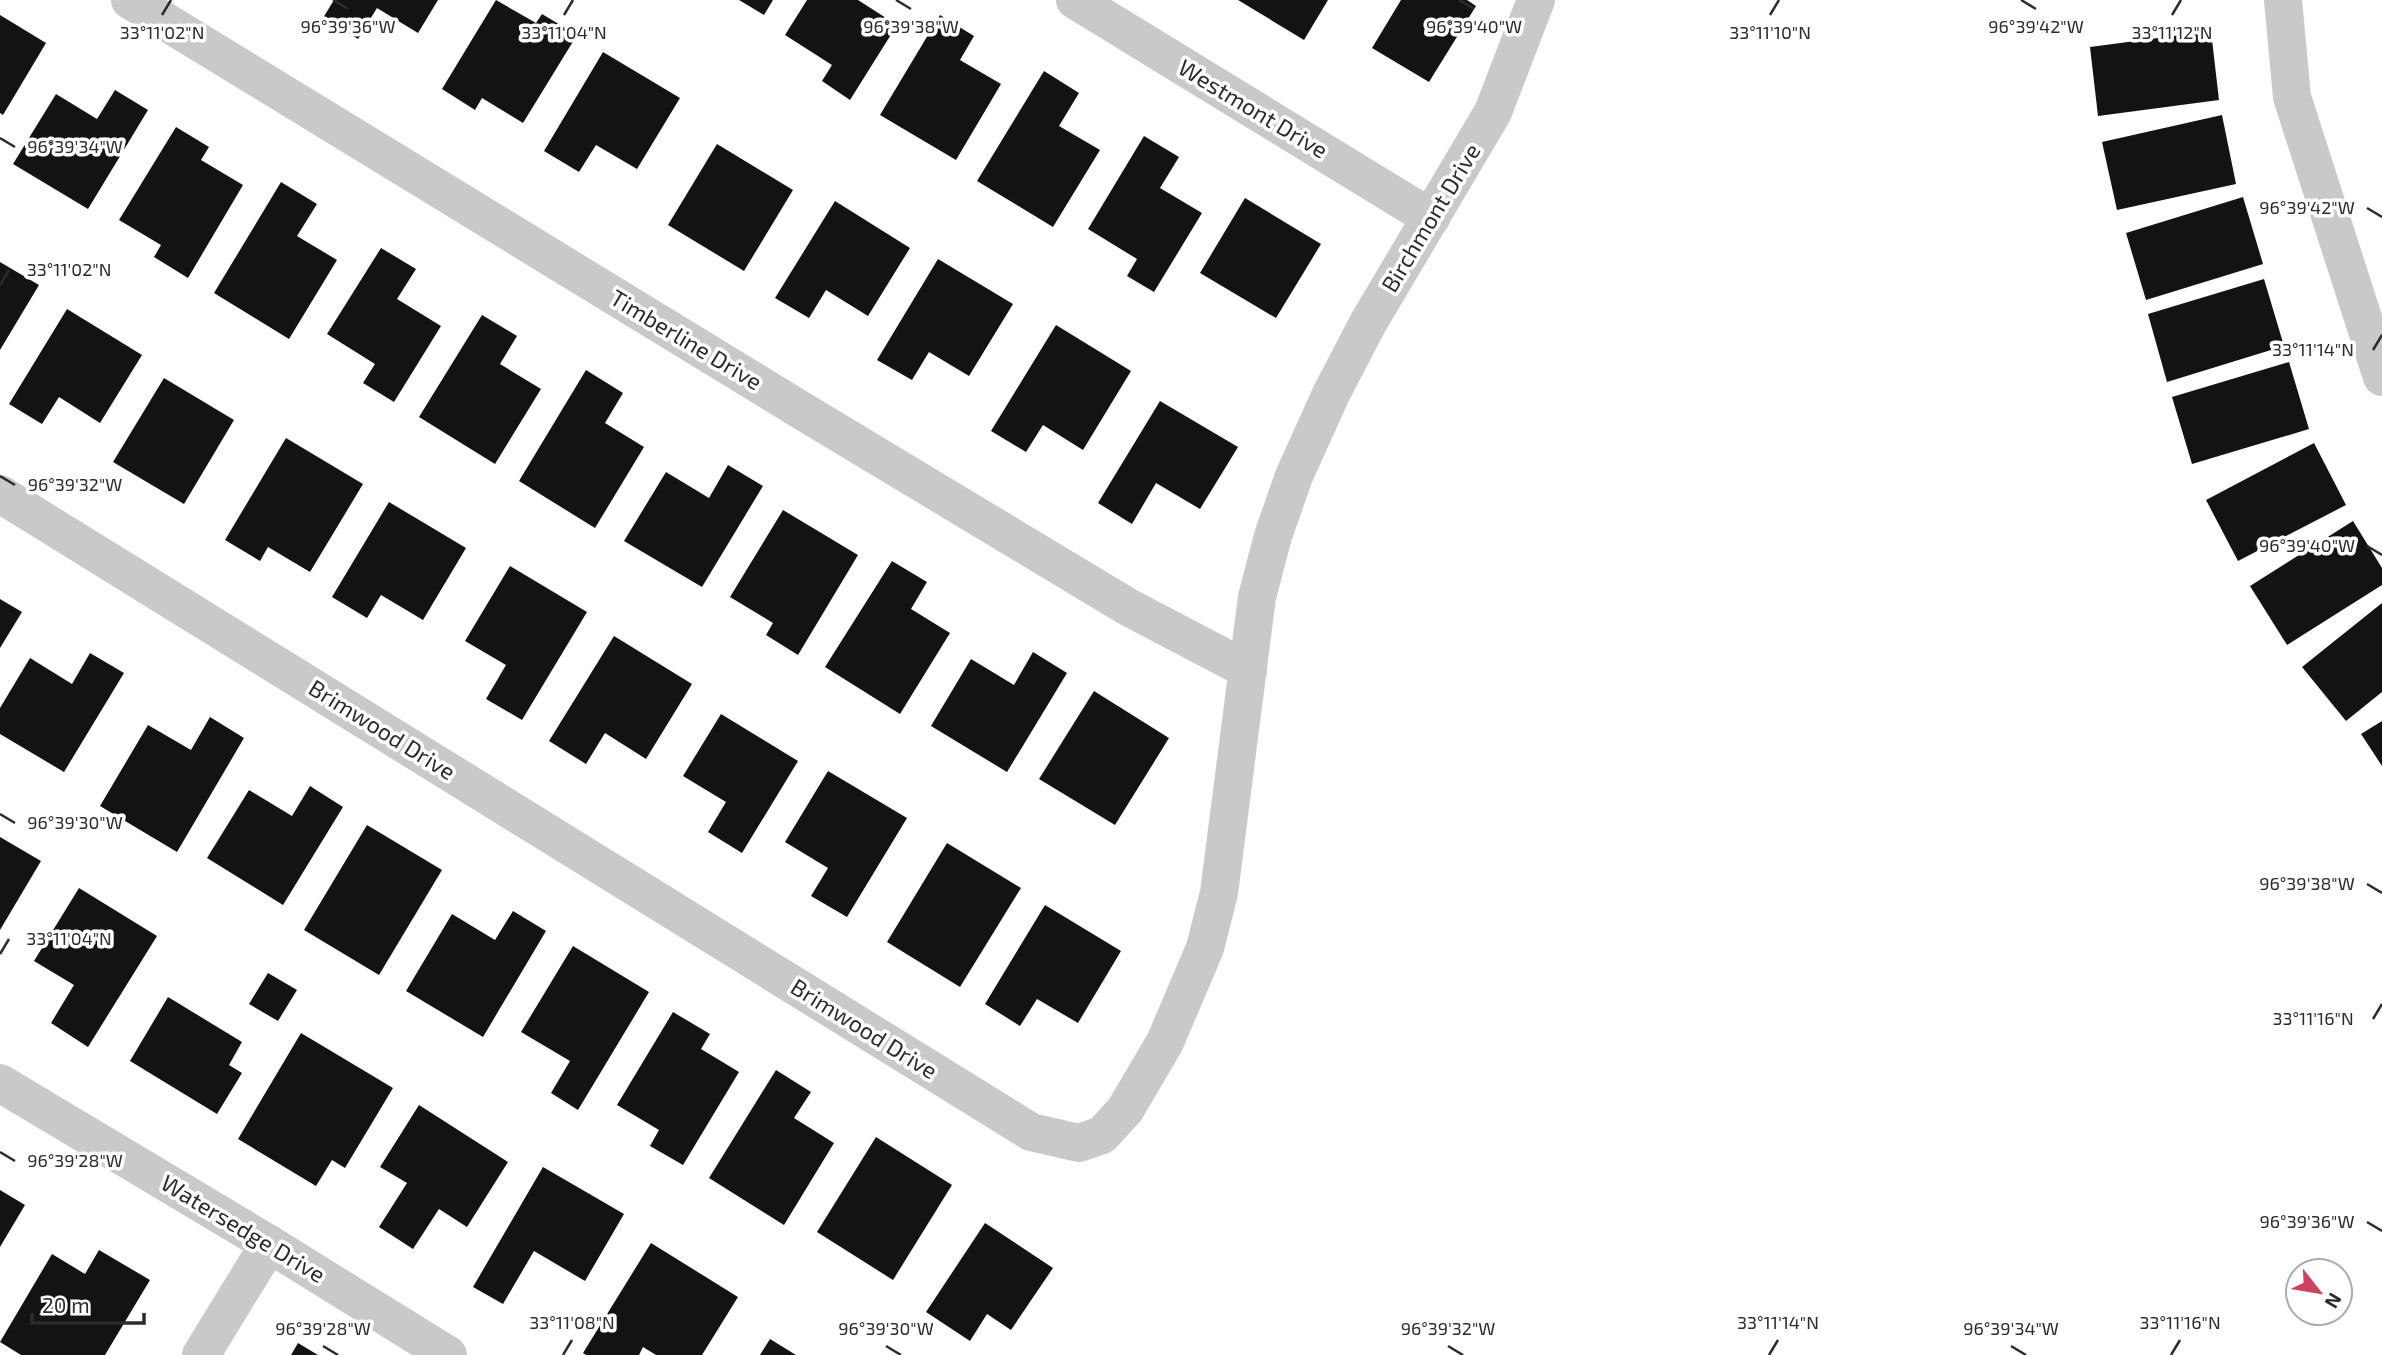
<svg xmlns="http://www.w3.org/2000/svg" width="2382" height="1355" viewBox="0 0 2382 1355" font-family="'Exo 2',sans-serif">
<style>
.building{fill:#131313}
.lines{fill:none;stroke-linecap:round;stroke-linejoin:round}
.minor{stroke:#c9c9c9;stroke-width:38}
.ticks{fill:none;stroke:#2c2c2c;stroke-width:2.5}
.labels{text-anchor:middle;stroke-width:7;stroke-linejoin:round;paint-order:stroke}
.street-label{font-size:23px;fill:#2c2c2c;stroke:#fff}
.ticks-label{font-size:18px;text-anchor:middle;fill:#2c2c2c;stroke:#fff;stroke-width:7;stroke-linejoin:round;paint-order:stroke}
</style>
<rect width="100%" height="100%" fill="#fff"/>
<g class="building">
<polygon points="334,0 438,0 418,33 377,8 358,39 323,18"/>
<polygon points="496,0 536,23 542,14 577,35 523,123 482,98 475,110 442,89"/>
<polygon points="739,0 773,0 764,15"/>
<polygon points="807,0 858,0 897,25 850,100 822,81 832,65 785,35"/>
<polygon points="1238,0 1328,0 1304,40"/>
<polygon points="1401,0 1467,0 1476,6 1429,82 1372,48"/>
<polygon points="0,15 46,43 3,115 0,113"/>
<polygon points="940,15 974,36 960,60 1001,84 956,160 880,115"/>
<polygon points="2211,31 2219,100 2098,116 2090,47"/>
<polygon points="603,52 680,98 637,169 596,145 579,172 544,151"/>
<polygon points="1044,71 1079,93 1059,126 1100,150 1053,227 977,181"/>
<polygon points="115,90 148,110 88,209 13,164 56,94 97,119"/>
<polygon points="2222,115 2236,184 2117,210 2102,142"/>
<polygon points="176,127 209,147 201,160 243,185 188,278 154,257 161,245 119,220"/>
<polygon points="1144,136 1179,157 1160,188 1202,213 1154,292 1127,276 1137,259 1088,229"/>
<polygon points="717,144 793,190 744,271 668,225"/>
<polygon points="281,182 317,204 297,236 337,260 289,339 214,293"/>
<polygon points="2243,197 2263,264 2146,300 2126,233"/>
<polygon points="1245,198 1321,244 1276,318 1200,273"/>
<polygon points="835,201 910,248 868,316 826,290 809,318 775,298"/>
<polygon points="381,248 416,269 397,299 441,326 394,402 363,383 375,364 327,334"/>
<polygon points="938,259 1013,304 969,376 929,352 912,380 877,360"/>
<polygon points="0,262 39,285 0,350"/>
<polygon points="2264,279 2284,346 2167,382 2148,314"/>
<polygon points="67,309 142,355 100,423 59,397 42,424 9,404"/>
<polygon points="482,315 517,336 500,364 541,389 495,464 419,417"/>
<polygon points="1056,325 1131,371 1083,450 1043,425 1026,452 991,431"/>
<polygon points="2289,362 2309,429 2192,464 2172,397"/>
<polygon points="586,370 623,393 605,423 644,447 595,528 519,481"/>
<polygon points="164,378 234,420 184,504 113,462"/>
<polygon points="1160,401 1238,447 1200,509 1156,483 1132,524 1098,503"/>
<polygon points="286,438 363,484 310,572 268,547 260,561 225,540"/>
<polygon points="2314,443 2346,505 2238,561 2206,500"/>
<polygon points="728,465 763,486 702,587 624,541 666,472 709,498"/>
<polygon points="389,502 466,548 423,620 381,595 367,618 332,597"/>
<polygon points="783,510 858,555 798,655 766,635 773,623 730,597"/>
<polygon points="2353,521 2382,568 2382,585 2287,645 2250,586"/>
<polygon points="892,561 927,582 911,609 950,633 900,714 825,667"/>
<polygon points="510,566 587,612 522,720 486,699 506,665 465,641"/>
<polygon points="0,599 22,612 0,648"/>
<polygon points="2382,603 2382,692 2346,721 2302,667"/>
<polygon points="614,636 692,684 646,759 605,733 586,764 549,741"/>
<polygon points="1033,652 1067,673 1007,772 931,726 971,659 1014,685"/>
<polygon points="90,653 124,673 64,772 0,734 0,708 30,658 72,684"/>
<polygon points="1094,691 1169,738 1115,825 1039,779"/>
<polygon points="721,714 798,761 742,853 708,832 726,802 683,776"/>
<polygon points="210,717 244,738 177,852 100,806 148,725 191,750"/>
<polygon points="2382,721 2382,766 2361,734"/>
<polygon points="828,771 907,818 847,917 811,896 828,868 785,842"/>
<polygon points="310,786 343,807 283,905 207,858 249,790 292,816"/>
<polygon points="367,825 442,870 379,975 304,930"/>
<polygon points="0,837 41,861 0,930"/>
<polygon points="947,843 1021,888 960,987 887,942"/>
<polygon points="79,888 157,936 88,1047 51,1023 74,985 34,961"/>
<polygon points="1045,905 1121,951 1078,1023 1037,999 1020,1026 985,1004"/>
<polygon points="513,911 546,931 483,1037 406,991 452,914 495,940"/>
<polygon points="573,946 649,992 578,1110 551,1093 570,1061 521,1032"/>
<polygon points="268,973 297,990 278,1021 249,1004"/>
<polygon points="168,997 242,1042 229,1065 242,1073 217,1114 130,1061"/>
<polygon points="673,1012 710,1034 701,1049 739,1072 683,1165 650,1146 659,1130 617,1105"/>
<polygon points="301,1033 393,1088 345,1168 332,1160 316,1186 238,1139"/>
<polygon points="776,1070 811,1092 794,1118 834,1143 784,1225 709,1178"/>
<polygon points="419,1105 508,1162 467,1227 439,1209 413,1249 379,1227 407,1183 380,1167"/>
<polygon points="876,1137 952,1185 893,1280 817,1232"/>
<polygon points="543,1167 624,1214 585,1281 534,1251 503,1304 473,1287"/>
<polygon points="0,1190 25,1205 0,1247"/>
<polygon points="985,1223 1053,1268 1011,1330 987,1314 970,1341 926,1312"/>
<polygon points="651,1243 738,1297 702,1355 656,1355 643,1347 639,1355 586,1355 583,1353"/>
<polygon points="99,1250 150,1280 105,1355 21,1355 0,1342 52,1254 85,1274"/>
<polygon points="770,1339 796,1355 760,1355"/>
<polygon points="298,1343 318,1355 291,1355"/>
</g>
<g class="lines">
<g class="minor">
<polyline points="130,0 804,412 1128,607 1248,670"/>
<polyline points="1075,0 1431,218"/>
<polyline points="2283,0 2292,97 2382,377"/>
<polyline points="0,494 1031,1132 1079,1143 1102,1135 1125,1110 1165,1042 1205,948 1219,893 1257,597 1273,536 1294,476 1331,394 1368,323 1493,112 1536,0"/>
<polyline points="0,1083 269,1244 448,1355"/>
<polyline points="201,1355 269,1244"/>
</g>
</g>
<path class="ticks" d="M333,0l15,9M896,0l15,9M1459,0l15,9M2021,0l15,9M162,15l9,-15M564,15l9,-15M1770,15l9,-15M2172,15l9,-15M0,138l15,9M2367,208l15,9M0,285l9,-15M2373,350l9,-15M0,476l15,9M2367,546l15,9M0,814l15,9M2367,884l15,9M0,954l9,-15M2373,1019l9,-15M0,1152l15,9M2367,1222l15,9M323,1346l15,9M886,1346l15,9M1448,1346l15,9M2011,1346l15,9M563,1355l9,-15M1769,1355l9,-15M2171,1355l9,-15"/>
<g class="labels">
<g class="street-label">
<text transform="translate(1253 109) rotate(31)" y="8">Westmont Drive</text>
<text transform="translate(1431 218) rotate(-59)" y="8">Birchmont Drive</text>
<text transform="translate(686 340) rotate(31)" y="8">Timberline Drive</text>
<text transform="translate(382 730) rotate(32)" y="8">Brimwood Drive</text>
<text transform="translate(864 1029) rotate(32)" y="8">Brimwood Drive</text>
<text transform="translate(243 1229) rotate(31)" y="8">Watersedge Drive</text>
</g>
</g>
<g class="ticks-label">
<text x="348" y="33">96°39'36"W</text>
<text x="911" y="33">96°39'38"W</text>
<text x="1474" y="33">96°39'40"W</text>
<text x="2036" y="33">96°39'42"W</text>
<text x="564" y="39">33°11'04"N</text>
<text x="1770" y="39">33°11'10"N</text>
<text x="2172" y="39">33°11'12"N</text>
<text x="162" y="39">33°11'02"N</text>
<text x="75" y="153">96°39'34"W</text>
<text x="2307" y="214">96°39'42"W</text>
<text x="69" y="276">33°11'02"N</text>
<text x="2313" y="356">33°11'14"N</text>
<text x="75" y="491">96°39'32"W</text>
<text x="2307" y="552">96°39'40"W</text>
<text x="75" y="829">96°39'30"W</text>
<text x="2307" y="890">96°39'38"W</text>
<text x="69" y="945">33°11'04"N</text>
<text x="2313" y="1025">33°11'16"N</text>
<text x="75" y="1167">96°39'28"W</text>
<text x="2307" y="1228">96°39'36"W</text>
<text x="572" y="1329">33°11'08"N</text>
<text x="1778" y="1329">33°11'14"N</text>
<text x="2180" y="1329">33°11'16"N</text>
<text x="323" y="1335">96°39'28"W</text>
<text x="886" y="1335">96°39'30"W</text>
<text x="1448" y="1335">96°39'32"W</text>
<text x="2011" y="1335">96°39'34"W</text>
</g>
<g transform="translate(2319 1292) rotate(121)"><circle r="33" fill="#ffffff" stroke="#ababab" stroke-width="2"/>
<path d="M0-5L12 26L0 18L-12 26Z" fill="#cf4160"/>
<text y="-10" font-size="19" font-weight="bold" text-anchor="middle" fill="#2c2c2c">N</text>
</g>
<path d="M32 1313v10h112v-10" fill="none" stroke="#2c2c2c" stroke-width="3.5"/>
<text x="42" y="1313" font-size="21" fill="#2c2c2c" stroke="#ffffff" stroke-width="5" paint-order="stroke">20 m</text>
</svg>
